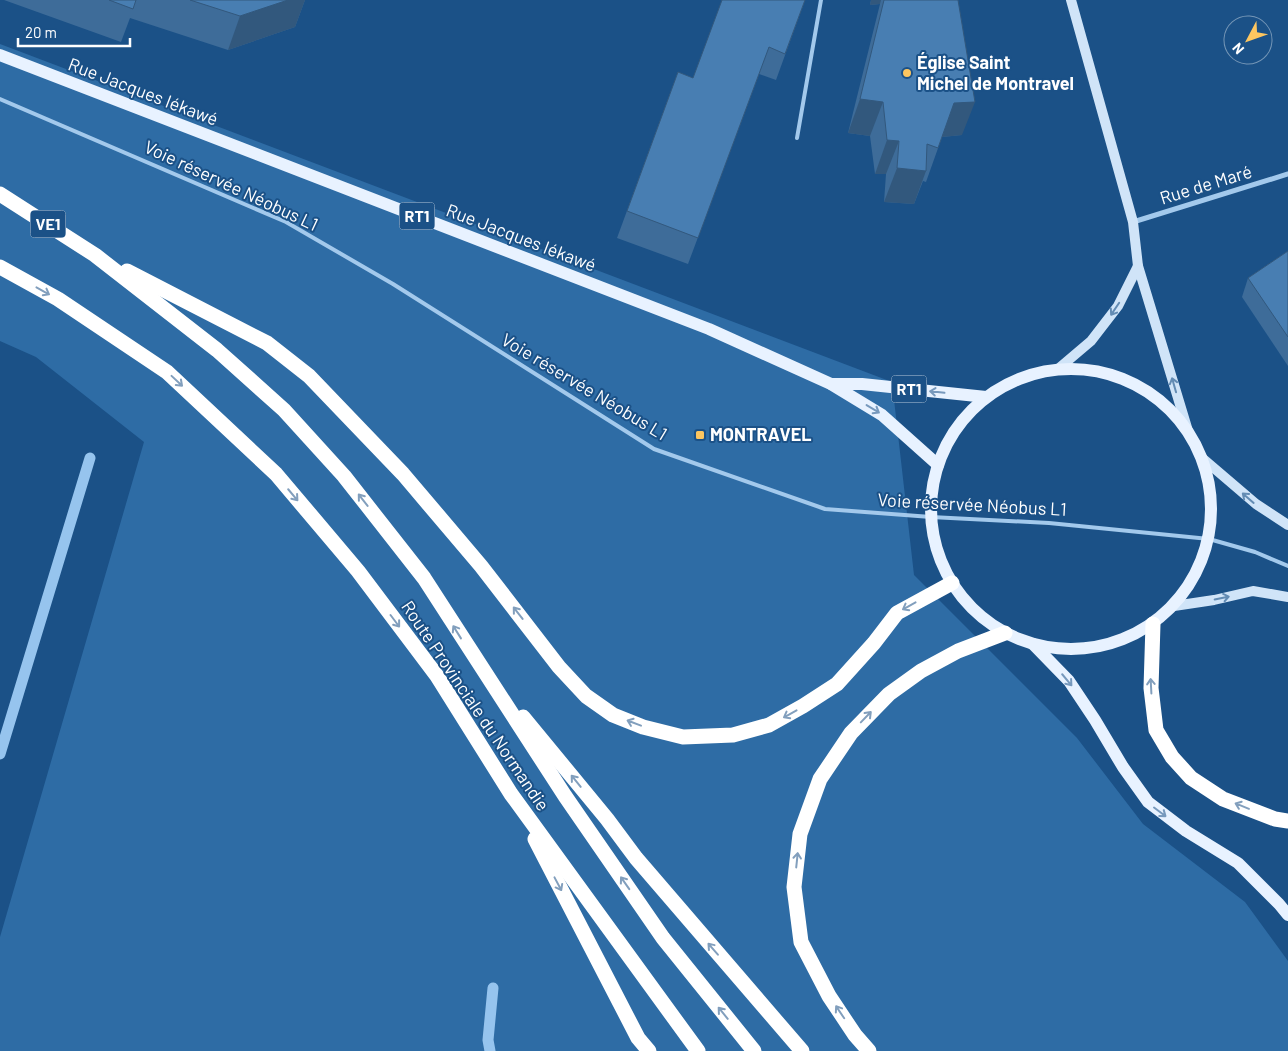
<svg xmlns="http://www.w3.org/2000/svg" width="1288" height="1051" viewBox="0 0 1288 1051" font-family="Barlow,sans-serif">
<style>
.green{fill:#2e6ca5}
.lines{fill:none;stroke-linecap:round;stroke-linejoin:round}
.stream{stroke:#96c4ee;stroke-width:11}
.lane{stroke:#a3c9ec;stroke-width:4}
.street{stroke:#a3c9ec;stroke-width:5}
.secondary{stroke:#d0e4f8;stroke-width:10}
.primary{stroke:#e8f2ff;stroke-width:12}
.highway{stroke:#fff;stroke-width:15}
.wall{fill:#3e6c99}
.shaded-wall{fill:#32587d}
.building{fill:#487eb2;stroke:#32587d}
.oneway{stroke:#829fbd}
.oneway2{stroke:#638cb4}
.oneway3{stroke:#7799bd}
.poi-dot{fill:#fdc660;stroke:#1b5187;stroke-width:2}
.labels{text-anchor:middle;stroke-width:4;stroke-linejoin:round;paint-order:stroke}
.shield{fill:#1b5187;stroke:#bbcbdb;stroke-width:1}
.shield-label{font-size:16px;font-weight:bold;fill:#fff}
.poi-label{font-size:18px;font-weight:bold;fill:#fff;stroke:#1b5187;text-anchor:start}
.street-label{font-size:18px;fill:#fff;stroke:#1b5187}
</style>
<rect width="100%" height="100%" fill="#1b5187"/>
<polygon class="green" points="0,44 892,382 914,575 1077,738 1143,824 1245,902 1288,961 1288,1051 0,1051 0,937 144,442 36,357 0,341"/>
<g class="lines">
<g class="stream">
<polyline points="0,754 90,458"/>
<polyline points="490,1051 488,1040 493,988"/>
</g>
<g class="lane">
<polyline points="0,99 286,222 393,284 654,449 825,509 931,517 1049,523 1209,539 1255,552 1288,566"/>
<polyline points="797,138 821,0"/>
</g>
<polyline class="street" points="1133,222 1288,174"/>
<g class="secondary">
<polyline points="1071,0 1133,222 1138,266 1188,431"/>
<polyline points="1058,369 1091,341 1118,306 1138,266"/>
<polyline points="1201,457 1256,504 1288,525"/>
<polyline points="1174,606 1214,600 1253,591 1288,597"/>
</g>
<g class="primary">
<polyline points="0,55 709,329 831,384 882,415 938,465"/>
<circle cx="1071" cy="509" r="140"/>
<polyline points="831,384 862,384 986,397"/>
<polyline points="1033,644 1069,681 1095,720 1123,767 1148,802 1186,831 1238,863 1279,904 1288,915"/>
</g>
<g class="highway">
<polyline points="0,194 95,255 217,350 284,410 344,476 424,578 565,796 663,938 754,1051"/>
<polyline points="0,267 58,299 167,372 276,474 358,571 437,676 511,794 698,1051"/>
<polyline points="127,271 267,343 309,376 403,474 481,566 559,667 586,696 613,715 643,727 683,737 733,735 769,725 803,706 837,684 874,643 897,613 952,583"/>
<polyline points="1153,624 1151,688 1156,730 1172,757 1191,778 1223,799 1275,819 1288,821"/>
<polyline points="523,717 607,819 636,858 802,1051"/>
<polyline points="535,839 638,1038 649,1051"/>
<polyline points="869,1051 855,1035 829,996 801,942 794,887 800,834 820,779 851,733 889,694 921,671 958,651 1005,633"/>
</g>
</g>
<g class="wall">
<polygon points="4,0 305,0 295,27 228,50 130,18 121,42"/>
<polygon points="805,0 776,80 759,74 688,264 617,238 678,72 693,78"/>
<polygon points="871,0 958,0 962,135 942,137 926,182 923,181 914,204 884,202 886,174 875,174 870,136 848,133 880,4 870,5"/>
<polygon points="1288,251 1288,366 1242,297 1248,278"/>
</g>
<g class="shaded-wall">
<polygon points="288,0 305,0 295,27 228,50 240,16"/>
<polygon points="871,0 881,0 880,4 870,5"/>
<polygon points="860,99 883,102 870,136 848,133"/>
<polygon points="975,102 962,135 942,137 954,103"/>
<polygon points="887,140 899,141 886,174 875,174"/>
<polygon points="897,168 926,171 914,204 884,202"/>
</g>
<g class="building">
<polygon points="109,0 136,0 133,9"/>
<polygon points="190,0 288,0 240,16"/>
<polygon points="722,0 805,0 785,54 769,47 698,238 627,211 678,72 693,78"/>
<polygon points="884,0 958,0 975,102 954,103 938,148 927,144 926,171 897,168 899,141 887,140 883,102 860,99"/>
<polygon points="1288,251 1288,337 1248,278"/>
</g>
<defs><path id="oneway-shaft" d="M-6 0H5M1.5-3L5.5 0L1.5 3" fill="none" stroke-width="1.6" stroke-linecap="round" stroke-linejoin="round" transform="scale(1.25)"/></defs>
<g class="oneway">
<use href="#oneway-shaft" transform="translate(43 291) rotate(29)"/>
<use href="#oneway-shaft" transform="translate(177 381) rotate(43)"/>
<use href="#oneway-shaft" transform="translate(293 495) rotate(50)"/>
<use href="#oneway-shaft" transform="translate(363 500) rotate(-128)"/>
<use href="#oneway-shaft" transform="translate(909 606) rotate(151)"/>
<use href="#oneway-shaft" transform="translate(518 613) rotate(-128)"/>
<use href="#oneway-shaft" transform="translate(395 621) rotate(53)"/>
<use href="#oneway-shaft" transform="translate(457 632) rotate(-122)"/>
<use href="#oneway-shaft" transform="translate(1151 686) rotate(-93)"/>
<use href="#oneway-shaft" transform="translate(790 714) rotate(151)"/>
<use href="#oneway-shaft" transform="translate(866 717) rotate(-46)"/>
<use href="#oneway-shaft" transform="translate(634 723) rotate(-159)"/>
<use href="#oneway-shaft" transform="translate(576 781) rotate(-129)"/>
<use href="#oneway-shaft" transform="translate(1242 806) rotate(-158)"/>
<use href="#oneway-shaft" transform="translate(797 860) rotate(-84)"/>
<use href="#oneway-shaft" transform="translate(625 883) rotate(-125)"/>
<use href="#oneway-shaft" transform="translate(558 884) rotate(62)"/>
<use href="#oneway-shaft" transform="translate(713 949) rotate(-131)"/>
<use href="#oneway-shaft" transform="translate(840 1012) rotate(-124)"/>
<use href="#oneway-shaft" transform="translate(723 1013) rotate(-129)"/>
</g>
<g class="oneway2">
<use href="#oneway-shaft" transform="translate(1115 309) rotate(124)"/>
<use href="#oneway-shaft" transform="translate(1174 385) rotate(-106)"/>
<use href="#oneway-shaft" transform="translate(1248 498) rotate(-139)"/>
<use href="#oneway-shaft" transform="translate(1222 598) rotate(-12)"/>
</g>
<g class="oneway3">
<use href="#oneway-shaft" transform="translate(937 392) rotate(-174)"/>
<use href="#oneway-shaft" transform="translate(873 409) rotate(31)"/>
<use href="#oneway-shaft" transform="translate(1067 680) rotate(50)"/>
<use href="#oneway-shaft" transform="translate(1160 812) rotate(37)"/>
</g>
<g class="poi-dot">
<circle cx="907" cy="73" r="5"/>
<rect x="695" y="430" width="10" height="10" rx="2.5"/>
</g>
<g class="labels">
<g class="shield">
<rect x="399.5" y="202.5" width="35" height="27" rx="4"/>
<rect x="30.5" y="210.5" width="35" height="27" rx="4"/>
<rect x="891.5" y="375.5" width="35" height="27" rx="4"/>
</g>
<g class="shield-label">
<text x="417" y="222">RT1</text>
<text x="48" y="230">VE1</text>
<text x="909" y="395">RT1</text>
</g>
<g class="poi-label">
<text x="917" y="69">Église Saint<tspan x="917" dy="21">Michel de Montravel</tspan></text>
<text x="710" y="441">MONTRAVEL</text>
</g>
<g class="street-label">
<text transform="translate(143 92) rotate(21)" y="6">Rue Jacques Iékawé</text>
<text transform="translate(1206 185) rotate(-17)" y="6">Rue de Maré</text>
<text transform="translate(231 186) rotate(25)" y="6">Voie réservée Néobus L1</text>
<text transform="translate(521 238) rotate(21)" y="6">Rue Jacques Iékawé</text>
<text transform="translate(584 387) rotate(31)" y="6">Voie réservée Néobus L1</text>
<text transform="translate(972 505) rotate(3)" y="6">Voie réservée Néobus L1</text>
<text transform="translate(475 706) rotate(56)" y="6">Route Provinciale du Normandie</text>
</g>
</g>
<g transform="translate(1248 40) rotate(229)"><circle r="24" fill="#1b5187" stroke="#7697b7"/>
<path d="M0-4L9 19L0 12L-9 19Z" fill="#fdc660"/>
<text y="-8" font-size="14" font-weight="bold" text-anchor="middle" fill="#ffffff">N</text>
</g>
<path d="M18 38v8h112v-8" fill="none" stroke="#ffffff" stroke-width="2.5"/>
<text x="25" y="38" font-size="15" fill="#ffffff" stroke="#1b5187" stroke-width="4" paint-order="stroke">20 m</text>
</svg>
